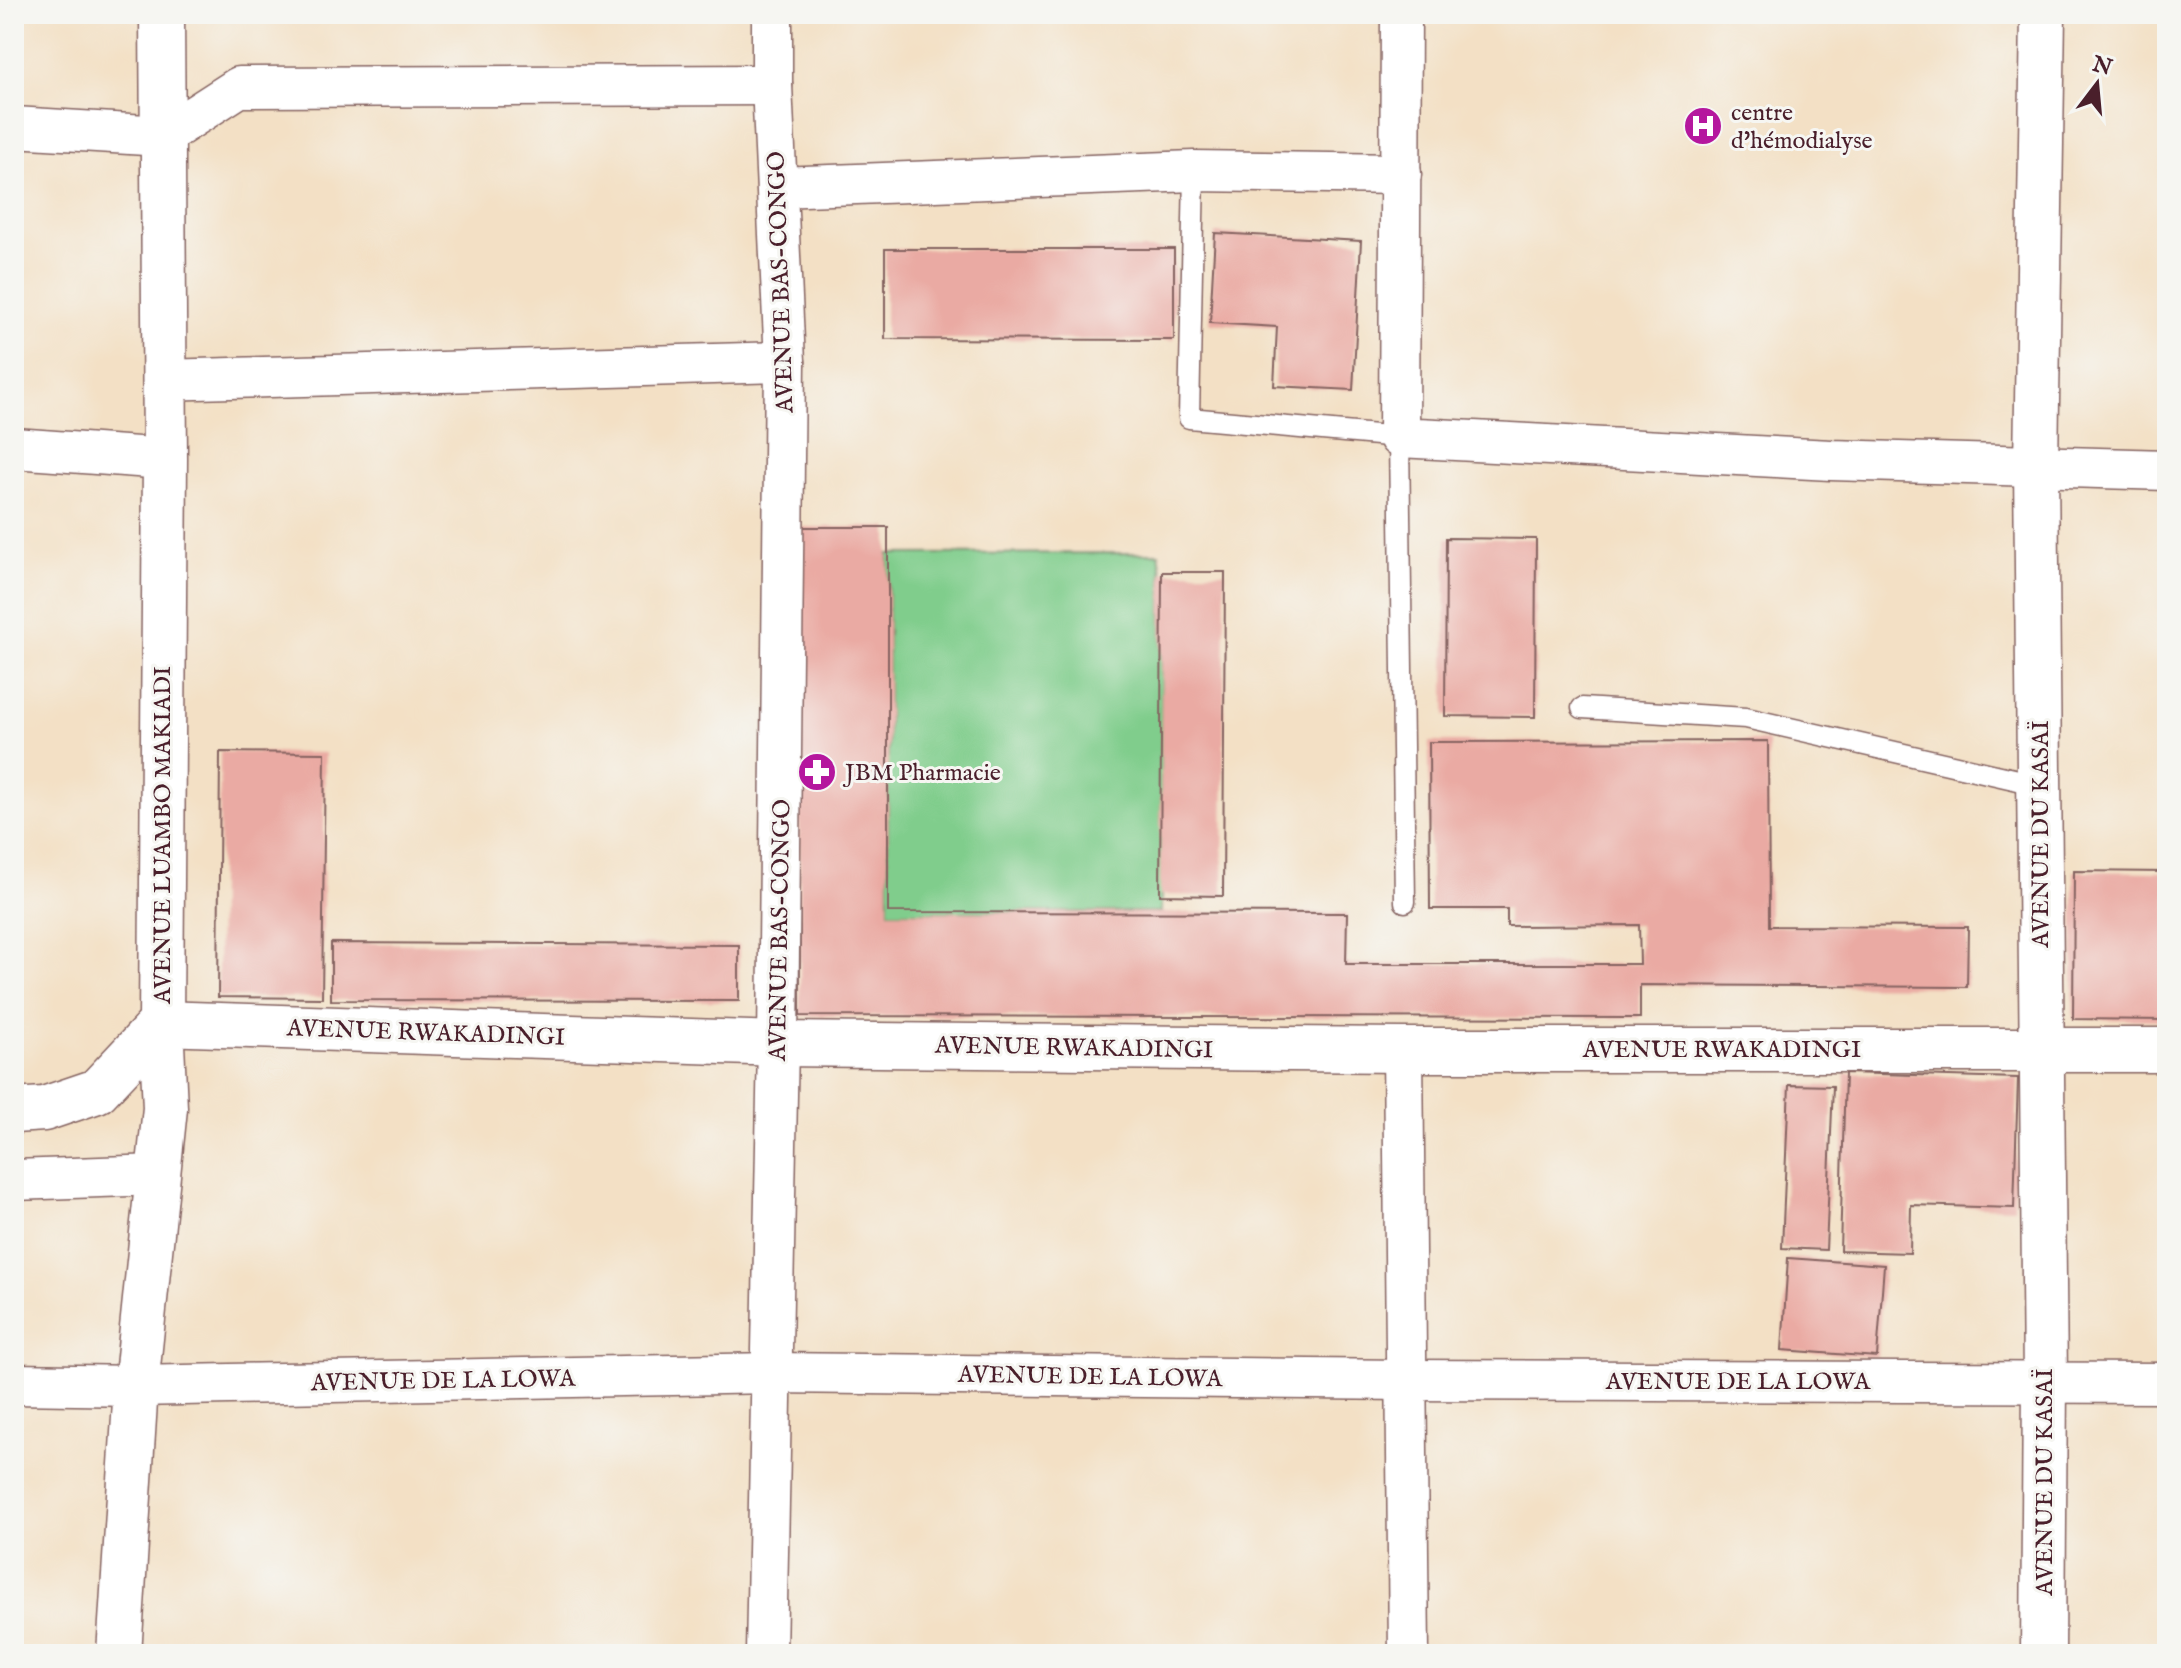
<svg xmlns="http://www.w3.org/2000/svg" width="2181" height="1668" viewBox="0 0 2181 1668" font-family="'IM FELL English',serif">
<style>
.green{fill:#80cd8c;stroke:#65765c;stroke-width:2}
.building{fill:#eaaaa3}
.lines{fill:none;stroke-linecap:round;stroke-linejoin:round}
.service-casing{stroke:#856361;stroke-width:23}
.minor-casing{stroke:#856361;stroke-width:43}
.tertiary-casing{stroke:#856361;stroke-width:47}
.secondary-casing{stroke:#856361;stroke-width:47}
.service{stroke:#fff;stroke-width:20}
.minor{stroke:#fff;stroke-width:40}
.tertiary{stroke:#fff;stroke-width:44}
.secondary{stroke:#fff;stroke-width:44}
.labels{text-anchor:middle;stroke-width:6;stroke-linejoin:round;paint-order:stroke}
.poi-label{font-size:24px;fill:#4a1f2b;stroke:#f6f6f2;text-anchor:start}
.street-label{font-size:24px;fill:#4a1f2b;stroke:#f6f6f2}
</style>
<rect width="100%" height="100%" fill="#f6f6f2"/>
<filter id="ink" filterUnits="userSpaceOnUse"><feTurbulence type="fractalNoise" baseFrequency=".0125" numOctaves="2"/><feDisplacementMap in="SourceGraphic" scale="16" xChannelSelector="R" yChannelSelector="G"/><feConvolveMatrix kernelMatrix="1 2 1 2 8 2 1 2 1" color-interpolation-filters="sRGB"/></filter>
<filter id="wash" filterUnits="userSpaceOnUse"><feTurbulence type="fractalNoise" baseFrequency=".006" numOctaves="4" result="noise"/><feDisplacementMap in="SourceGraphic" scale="32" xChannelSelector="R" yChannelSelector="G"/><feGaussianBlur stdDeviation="1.8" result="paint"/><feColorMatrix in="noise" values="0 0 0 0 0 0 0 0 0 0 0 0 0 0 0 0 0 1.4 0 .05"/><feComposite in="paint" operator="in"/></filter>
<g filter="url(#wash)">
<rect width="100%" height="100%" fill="#f3e0c5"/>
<polygon class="green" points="1159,553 1162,572 1161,912 888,912 888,554"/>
<g id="blocks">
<g class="building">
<polygon points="1215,233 1361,241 1353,390 1274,386 1277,327 1210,323"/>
<polygon points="885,249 1174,249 1174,340 885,339"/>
<polygon points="799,527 888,527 888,912 1347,913 1346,964 1640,964 1639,925 1507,926 1507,909 1430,909 1429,742 1768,741 1769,926 1968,927 1967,987 1640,985 1640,1018 800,1016"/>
<polygon points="1446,538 1536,539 1535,717 1445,716"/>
<polygon points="1162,572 1225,572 1223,896 1160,895"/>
<polygon points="220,752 325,753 322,998 218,997"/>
<polygon points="2074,871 2167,872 2167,1020 2073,1019"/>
<polygon points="331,943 739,945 739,1001 331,1000"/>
<polygon points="1845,1073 2018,1078 2014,1208 1911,1205 1910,1253 1840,1251"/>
<polygon points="1789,1085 1833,1086 1826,1250 1782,1248"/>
<polygon points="1788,1258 1884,1265 1877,1357 1782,1350"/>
</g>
</g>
</g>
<g filter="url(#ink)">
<use href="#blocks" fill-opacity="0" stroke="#856361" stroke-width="2"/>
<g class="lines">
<g class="service-casing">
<g id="service">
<polyline points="1194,171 1189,418 1399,437 1405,902"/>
<polyline points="1582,708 1746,718 2040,785"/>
</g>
</g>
<g class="minor-casing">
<g id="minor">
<polyline points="1401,14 1399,437 1831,460 2167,470"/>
<polyline points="14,127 163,136 239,87 772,85"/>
<polyline points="778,187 1194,171 1401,174"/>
<polyline points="163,380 785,362"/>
<polyline points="14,448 165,459"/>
<polyline points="1403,1050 1409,1654"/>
<polyline points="14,1180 158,1175"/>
<polyline points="14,1384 136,1386 772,1373 1406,1380 2167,1383"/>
<polyline points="766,1654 778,1044 785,362 772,85 772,14"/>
</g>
</g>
<g class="tertiary-casing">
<g id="tertiary">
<polyline points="14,1111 44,1109 97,1091 161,1023 778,1044 1403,1050 2167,1050"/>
<polyline points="2043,1654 2045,1382 2036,466 2043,14"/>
</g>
</g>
<g class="secondary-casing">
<polyline id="secondary" points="119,1654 136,1386 165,1108 161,1023 165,459 162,14"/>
</g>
<use href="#service" class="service"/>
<use href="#minor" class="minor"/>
<use href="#tertiary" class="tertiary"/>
<use href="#secondary" class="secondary"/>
</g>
</g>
<defs>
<g id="hospital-disc" transform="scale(2)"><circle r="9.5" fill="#b5179e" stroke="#f6f6f2"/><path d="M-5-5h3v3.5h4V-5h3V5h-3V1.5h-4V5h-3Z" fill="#fff"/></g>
<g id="pharmacy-disc" transform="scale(2)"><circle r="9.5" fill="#b5179e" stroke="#f6f6f2"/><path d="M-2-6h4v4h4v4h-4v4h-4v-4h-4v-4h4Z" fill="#fff"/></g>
</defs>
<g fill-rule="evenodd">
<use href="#hospital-disc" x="1703" y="126"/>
<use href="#pharmacy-disc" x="817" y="772"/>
</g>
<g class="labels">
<g class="poi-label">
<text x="1731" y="120">centre<tspan x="1731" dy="28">d'hémodialyse</tspan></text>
<text x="845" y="780">JBM Pharmacie</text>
</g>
<g class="street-label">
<text transform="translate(780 282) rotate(-92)" y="8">AVENUE BAS-CONGO</text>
<text transform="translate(2040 834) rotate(-90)" y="8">AVENUE DU KASAÏ</text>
<text transform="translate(162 835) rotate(-90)" y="8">AVENUE LUAMBO MAKIADI</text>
<text transform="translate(779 930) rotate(-89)" y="8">AVENUE BAS-CONGO</text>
<text transform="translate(426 1032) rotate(2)" y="8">AVENUE RWAKADINGI</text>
<text transform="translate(1074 1047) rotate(1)" y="8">AVENUE RWAKADINGI</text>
<text x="1722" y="1057">AVENUE RWAKADINGI</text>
<text transform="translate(1090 1376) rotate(1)" y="8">AVENUE DE LA LOWA</text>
<text transform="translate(443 1380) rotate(-1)" y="8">AVENUE DE LA LOWA</text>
<text x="1738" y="1389">AVENUE DE LA LOWA</text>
<text transform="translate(2044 1482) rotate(-90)" y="8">AVENUE DU KASAÏ</text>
</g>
</g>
<rect width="2181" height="1668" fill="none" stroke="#f6f6f2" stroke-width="48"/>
<g transform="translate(2097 84) rotate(16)" stroke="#f6f6f2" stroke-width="6" paint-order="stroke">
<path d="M0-6L14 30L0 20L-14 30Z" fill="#4a1f2b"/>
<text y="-12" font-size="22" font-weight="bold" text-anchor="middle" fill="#4a1f2b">N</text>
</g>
</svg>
